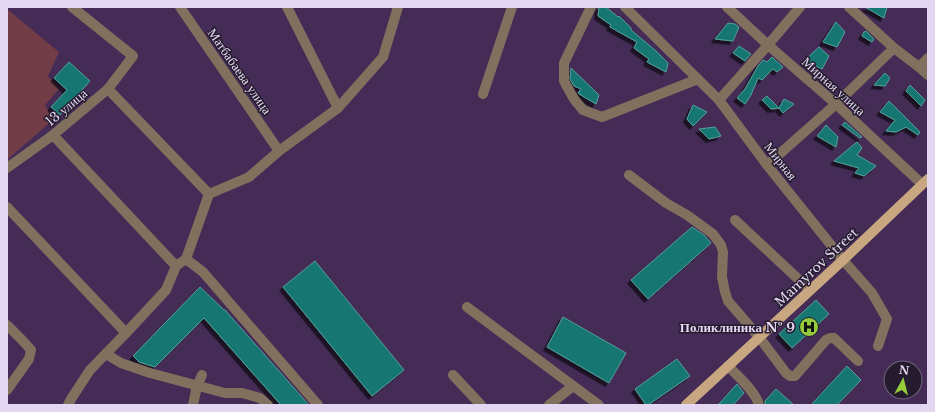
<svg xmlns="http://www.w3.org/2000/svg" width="935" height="412" viewBox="0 0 935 412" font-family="'Libre Baskerville',serif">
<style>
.green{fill:#733d47}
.building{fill:#167671;stroke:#54a09a;filter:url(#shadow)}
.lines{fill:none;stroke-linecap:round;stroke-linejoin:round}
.minor{stroke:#81705e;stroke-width:10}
.major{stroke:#c8a680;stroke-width:10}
.labels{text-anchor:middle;stroke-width:3;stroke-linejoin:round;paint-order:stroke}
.street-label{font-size:13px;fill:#e4d7f1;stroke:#251b2e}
.poi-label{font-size:13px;font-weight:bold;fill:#e4d7f1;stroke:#251b2e;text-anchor:end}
</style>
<defs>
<filter id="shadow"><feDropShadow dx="-3.5" dy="3.5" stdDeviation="0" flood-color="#0009"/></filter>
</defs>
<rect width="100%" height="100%" fill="#442c56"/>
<polygon class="green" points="7,9 59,52 48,76 59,89 45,105 54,119 8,159"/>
<g class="building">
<polygon points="599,7 606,7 618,17 619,16 631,28 631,30 656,51 668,63 666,72 647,62 649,59 634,48 637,42 610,27 611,25 598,16"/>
<polygon points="865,7 887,7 884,18"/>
<polygon points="836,22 845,32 837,47 823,42"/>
<polygon points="728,23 735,24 739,27 733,41 715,39"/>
<polygon points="866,31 874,39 872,42 862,36 864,32"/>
<polygon points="739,46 751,54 745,61 733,53"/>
<polygon points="819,47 829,56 822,69 804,61"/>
<polygon points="772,57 783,67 777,72 773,69 762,80 758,78 751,95 745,104 737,98 745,89 758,66 763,60 767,62"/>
<polygon points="69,62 90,81 60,115 51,107 67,90 54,78"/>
<polygon points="571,68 599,95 596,104 579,94 578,93 581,89 574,86 570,79"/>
<polygon points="885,73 890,78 885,86 874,85"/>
<polygon points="910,85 925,100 921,106 906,91"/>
<polygon points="767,96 779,108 771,109 762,100"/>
<polygon points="784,99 794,104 783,113 779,108"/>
<polygon points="889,101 920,132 918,135 906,127 896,132 886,131 895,120 880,112"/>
<polygon points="693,105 707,112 693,126 687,119"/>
<polygon points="845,122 862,137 860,138 842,125"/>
<polygon points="826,125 838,137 836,147 817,136"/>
<polygon points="715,127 721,136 709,139 699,129"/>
<polygon points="857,142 862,148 857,155 876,166 864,176 855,173 859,168 834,161"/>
<polygon points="692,227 704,235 711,243 648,299 631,280"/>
<polygon points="315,261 404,370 372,396 283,287"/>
<polygon points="200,287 224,310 225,310 309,405 281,405 204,318 155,367 139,362 133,356"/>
<polygon points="816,300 829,314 792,348 779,334"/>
<polygon points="563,317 626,353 609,383 547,347"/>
<polygon points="677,359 690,376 648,405 646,405 635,389"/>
<polygon points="847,366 861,380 837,405 811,405"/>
<polygon points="737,384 744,393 733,405 718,405"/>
<polygon points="776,389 794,405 765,405 765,401"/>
</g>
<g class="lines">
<g class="minor">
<polyline points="180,7 279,151"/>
<polyline points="287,7 338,108"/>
<polyline points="591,7 564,63 564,81 574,99 583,110 602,117 698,79"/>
<polyline points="625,7 719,100 767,165 843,260 872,293 887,319 878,346"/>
<polyline points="727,7 768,45 836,104 922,184"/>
<polyline points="849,7 894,48 919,67 928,75"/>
<polyline points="919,67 928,58"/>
<polyline points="108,89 209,194"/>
<polyline points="483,94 512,7"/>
<polyline points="719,100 768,45 800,7"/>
<polyline points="53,135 176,266"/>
<polyline points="767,165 836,104 894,48"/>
<polyline points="7,168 53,135 108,89 133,56 72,7"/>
<polyline points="629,175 666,203 687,215 713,234 721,245 723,252 722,277 725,292 728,301 759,337 786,373 790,376 795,376 826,340 830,338 834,338 858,361"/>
<polyline points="7,207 126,333"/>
<polyline points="735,220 810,290"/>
<polyline points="186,259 203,272 318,405"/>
<polyline points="467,307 599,405"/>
<polyline points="7,325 23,341 31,350 29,359 7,390"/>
<polyline points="106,354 121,363 150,373 225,393 242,393 260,398 268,405"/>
<path d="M728,366c10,10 28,26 31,39"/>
<polyline points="453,375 481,405"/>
<polyline points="68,405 71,399 90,370 126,333 166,290 176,266 186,259 209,194 249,177 279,151 338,108 383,57 398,7"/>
<polyline points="193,405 197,386 202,375"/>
<polyline points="549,405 573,386"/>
</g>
<polyline class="major" points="686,405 843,260 928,179"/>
</g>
<defs>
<g id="hospital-disc" transform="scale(1)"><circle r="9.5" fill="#94cc3c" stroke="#251b2e"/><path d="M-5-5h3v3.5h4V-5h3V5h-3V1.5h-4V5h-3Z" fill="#111"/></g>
</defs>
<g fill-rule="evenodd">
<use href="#hospital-disc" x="809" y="327"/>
</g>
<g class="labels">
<g class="street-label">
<text transform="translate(240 71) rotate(55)" y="5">Матбабаева улица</text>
<text transform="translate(834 86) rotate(42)" y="5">Мирная улица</text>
<text transform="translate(66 107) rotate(-40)" y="5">13 улица</text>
<text transform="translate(781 161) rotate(52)" y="5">Мирная</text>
<text transform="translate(816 267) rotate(-43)" y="5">Mamyrov Street</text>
</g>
<g class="poi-label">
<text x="795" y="332">Поликлиника № 9</text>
</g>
</g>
<rect width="935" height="412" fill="none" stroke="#e4d7f1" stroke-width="16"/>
<g transform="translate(903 380) rotate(7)"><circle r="19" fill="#251b2e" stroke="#71667c"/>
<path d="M0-3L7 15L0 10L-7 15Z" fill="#94cc3c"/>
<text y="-6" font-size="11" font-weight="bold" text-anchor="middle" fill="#e4d7f1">N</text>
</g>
</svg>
